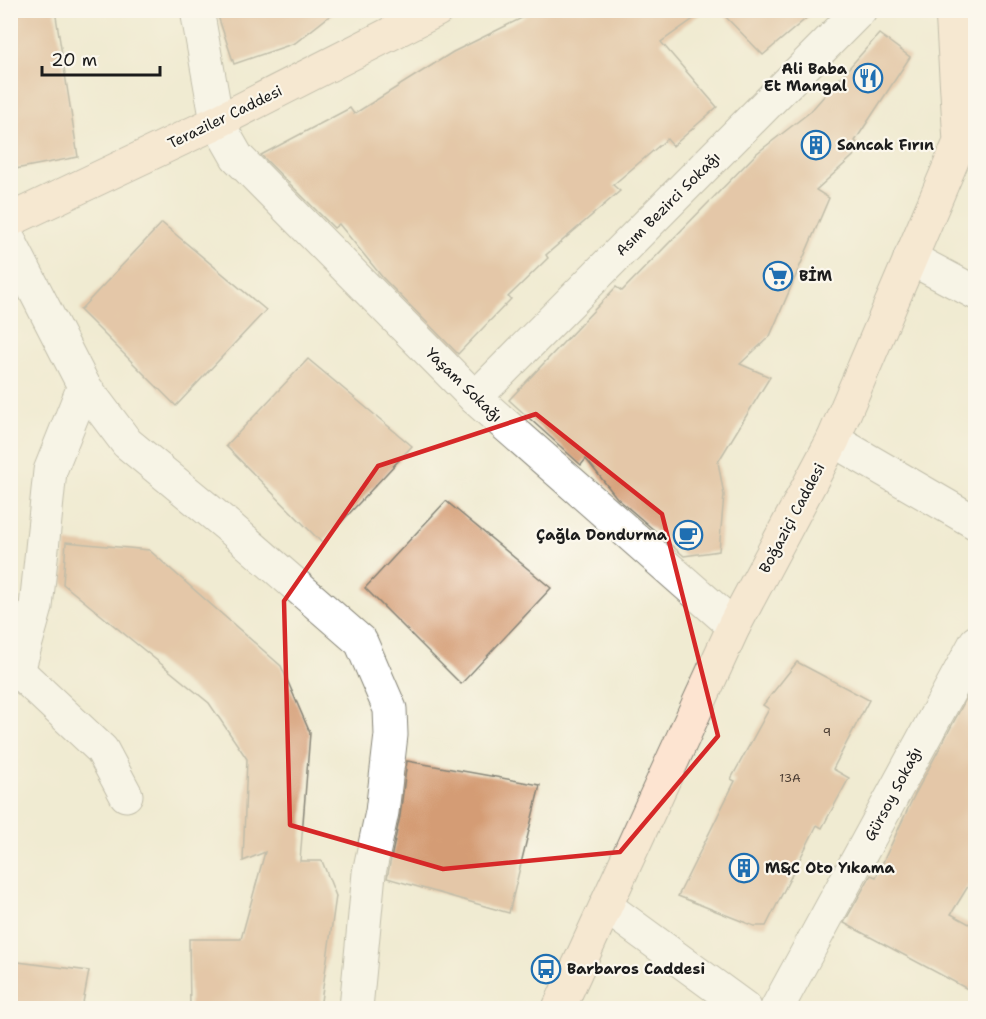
<svg xmlns="http://www.w3.org/2000/svg" width="986" height="1019" viewBox="0 0 986 1019" font-family="'Shantell Sans',sans-serif">
<style>
.built{fill:#f3d4bf}
.building{fill:#d49c75}
.lines{fill:none;stroke-linecap:round;stroke-linejoin:round}
.minor-casing{stroke:#868477;stroke-width:35}
.secondary-casing{stroke:#868477;stroke-width:35}
.minor{stroke:#fff;stroke-width:33}
.secondary{stroke:#fde4d1;stroke-width:33}
.marked{fill:none;stroke:#d62828;stroke-width:4.5;stroke-linejoin:round}
.labels{text-anchor:middle;stroke-width:4.5;stroke-linejoin:round;paint-order:stroke}
.number-label{font-size:12px;fill:#4a3c32}
.poi-label{font-size:15px;font-weight:bold;fill:#1c1c1c;stroke:#fbf7ec;text-anchor:start}
.street-label{font-size:15px;fill:#1c1c1c;stroke:#fbf7ec}
</style>
<rect width="100%" height="100%" fill="#fbf7ec"/>
<filter id="ink" filterUnits="userSpaceOnUse"><feTurbulence type="fractalNoise" baseFrequency=".0167" numOctaves="2"/><feDisplacementMap in="SourceGraphic" scale="12" xChannelSelector="R" yChannelSelector="G"/><feConvolveMatrix kernelMatrix="1 2 1 2 8 2 1 2 1" color-interpolation-filters="sRGB"/></filter>
<filter id="wash" filterUnits="userSpaceOnUse"><feTurbulence type="fractalNoise" baseFrequency=".008" numOctaves="4" result="noise"/><feDisplacementMap in="SourceGraphic" scale="24" xChannelSelector="R" yChannelSelector="G"/><feGaussianBlur stdDeviation="1.35" result="paint"/><feColorMatrix in="noise" values="0 0 0 0 0 0 0 0 0 0 0 0 0 0 0 0 0 1.4 0 .05"/><feComposite in="paint" operator="in"/></filter>
<g filter="url(#wash)">
<rect width="100%" height="100%" fill="#f0ebd2"/>
<polygon class="built" points="975,200 976,237 975,237 968,233"/>
<g id="blocks">
<g class="building">
<polygon points="10,10 55,10 78,157 10,170"/>
<polygon points="216,10 337,10 295,43 234,64"/>
<polygon points="538,10 706,10 661,42 717,107 673,146 667,139 613,185 620,191 546,255 548,258 508,297 511,299 458,354 383,278 339,224 334,228 261,155 350,108 354,114 453,52"/>
<polygon points="719,10 816,10 763,55"/>
<polygon points="879,34 910,57 855,141 862,148 816,190 829,198 770,336 740,364 770,377 718,462 724,495 719,551 684,556 617,498 586,459 581,465 509,400 616,287 622,291 757,153 810,112"/>
<polygon points="162,223 266,310 176,406 80,310"/>
<polygon points="308,359 412,446 322,543 226,446"/>
<polygon points="446,501 551,588 461,684 365,588"/>
<polygon points="66,542 149,550 281,666 310,733 300,861 322,861 336,896 320,1008 190,1008 189,939 241,939 265,852 243,861 247,759 209,703 63,584"/>
<polygon points="797,662 869,700 833,769 849,778 822,828 817,825 766,926 754,926 678,896 735,781 731,779 769,709 763,705"/>
<polygon points="975,682 975,875 951,914 975,927 975,993 844,923 871,875 876,877 913,798"/>
<polygon points="407,761 540,785 509,913 387,878 400,816"/>
<polygon points="10,961 89,971 82,1008 10,1008"/>
</g>
</g>
</g>
<g filter="url(#ink)">
<use href="#blocks" fill-opacity="0" stroke="#868477" stroke-width="1.5"/>
<g class="lines">
<g class="minor-casing">
<g id="minor">
<polyline points="197,10 217,122 237,157 475,398 734,626"/>
<polyline points="10,242 84,386 127,443 228,526 361,642 390,709 391,735 382,812 369,873 356,1008"/>
<polyline points="910,258 976,293"/>
<polyline points="475,398 860,10"/>
<polyline points="833,440 976,523"/>
<polyline points="18,671 102,750 126,795"/>
<polyline points="10,675 18,671 36,607 50,471 84,386"/>
<polyline points="607,907 745,1008"/>
<polyline points="777,1008 976,642"/>
</g>
</g>
<g class="secondary-casing">
<g id="secondary">
<polyline points="10,220 217,122 437,10"/>
<polyline points="559,1008 734,626 833,440 960,142 952,10"/>
</g>
</g>
<use href="#minor" class="minor"/>
<use href="#secondary" class="secondary"/>
</g>
</g>
<path d="M0 0H986V1019H0ZM536,414l126,100 56,222 -98,116 -177,17 -153,-44 -6,-224 94,-135z" fill="#f0ebd2" fill-opacity=".55" fill-rule="evenodd"/>
<path class="marked" d="M536,414l126,100 56,222 -98,116 -177,17 -153,-44 -6,-224 94,-135z"/>
<defs>
<g id="restaurant-ring" transform="scale(1.5)"><circle r="9.5" fill="#fbf7ec" stroke="#1f6fb2" stroke-width="1.5"/><path d="M-5-6h1v4h1v-4h1v4h1v-4h1v5L-1.5 .5V6h-2V.5L-5-1ZM5-6V6H3V1.5H1.5Q1.5-4 5-6Z" fill="#1f6fb2"/></g>
<g id="building-ring" transform="scale(1.5)"><circle r="9.5" fill="#fbf7ec" stroke="#1f6fb2" stroke-width="1.5"/><path d="M-4-6H4V6H1V3H-1V6H-4ZM-2.5-4.3h1.7v1.8h-1.7ZM.8-4.3h1.7v1.8H.8ZM-2.5-1h1.7V.8h-1.7ZM.8-1h1.7V.8H.8Z" fill="#1f6fb2"/></g>
<g id="supermarket-ring" transform="scale(1.5)"><circle r="9.5" fill="#fbf7ec" stroke="#1f6fb2" stroke-width="1.5"/><path d="M-6-5.5h2.5l.6 2H6L4.5 2H-2.5L-4.4-4H-6ZM-1.5 3.2a1.3 1.3 0 1 0 .1 0ZM3 3.2a1.3 1.3 0 1 0 .1 0Z" fill="#1f6fb2"/></g>
<g id="cafe-ring" transform="scale(1.5)"><circle r="9.5" fill="#fbf7ec" stroke="#1f6fb2" stroke-width="1.5"/><path d="M-5.5-4.5H6V0H3Q3 3.5 0 3.5H-2.5Q-5.5 3.5-5.5 0ZM3-3.2v2h1.7v-2ZM-6 4.5H4V6H-6Z" fill="#1f6fb2"/></g>
<g id="bus-ring" transform="scale(1.5)"><circle r="9.5" fill="#fbf7ec" stroke="#1f6fb2" stroke-width="1.5"/><path d="M-5-6H5V4H4V6H2V4H-2V6H-4V4H-5ZM-3.5-4V0h7V-4ZM-3.5 1.2v1.5H-2V1.2ZM2 1.2v1.5H3.5V1.2Z" fill="#1f6fb2"/></g>
</defs>
<g fill-rule="evenodd">
<use href="#restaurant-ring" x="868" y="78"/>
<use href="#building-ring" x="816" y="145"/>
<use href="#supermarket-ring" x="778" y="276"/>
<use href="#cafe-ring" x="688" y="535"/>
<use href="#building-ring" x="744" y="868"/>
<use href="#bus-ring" x="546" y="969"/>
</g>
<g class="labels">
<g class="number-label">
<text x="827" y="736">9</text>
<text x="790" y="782">13A</text>
</g>
<g class="poi-label">
<text x="847" y="74" text-anchor="end">Ali Baba<tspan x="847" dy="17">Et Mangal</tspan></text>
<text x="837" y="150">Sancak Fırın</text>
<text x="799" y="281">BİM</text>
<text x="667" y="540" text-anchor="end">Çağla Dondurma</text>
<text x="765" y="873">M&amp;C Oto Yıkama</text>
<text x="567" y="974">Barbaros Caddesi</text>
</g>
<g class="street-label">
<text transform="translate(225 117) rotate(-26)" y="5">Teraziler Caddesi</text>
<text transform="translate(668 204) rotate(-45)" y="5">Asım Bezirci Sokağı</text>
<text transform="translate(464 385) rotate(44)" y="5">Yaşam Sokağı</text>
<text transform="translate(792 518) rotate(-62)" y="5">Boğaziçi Caddesi</text>
<text transform="translate(893 794) rotate(-62)" y="5">Gürsoy Sokağı</text>
</g>
</g>
<rect width="986" height="1019" fill="none" stroke="#fbf7ec" stroke-width="36"/>
<path d="M42 66v9h118v-9" fill="none" stroke="#1c1c1c" stroke-width="3"/>
<text x="51" y="66" font-size="18" fill="#1c1c1c" stroke="#fbf7ec" stroke-width="4.5" paint-order="stroke">20 m</text>
</svg>
